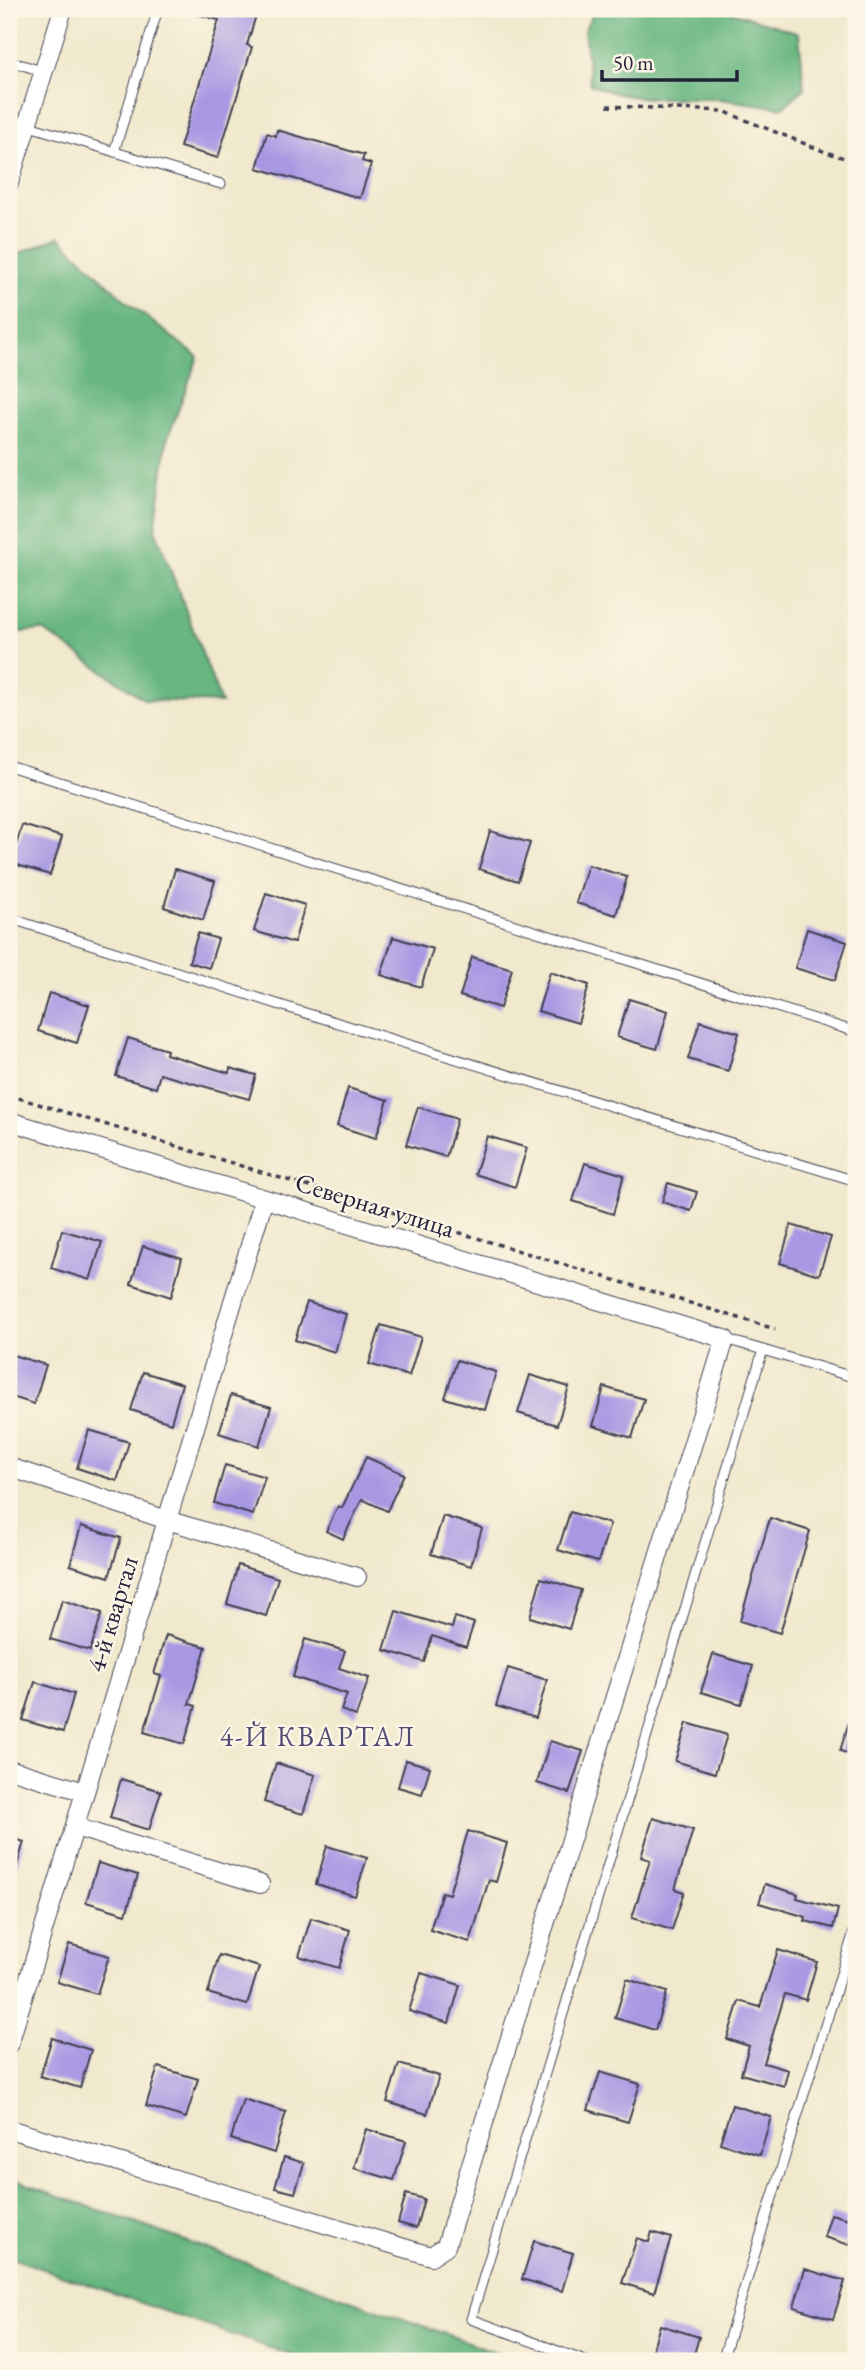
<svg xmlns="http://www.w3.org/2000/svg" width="865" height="2370" viewBox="0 0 865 2370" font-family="'EB Garamond',serif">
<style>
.forest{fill:#68b680;stroke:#456c5e;stroke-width:2}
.building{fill:#a898e3}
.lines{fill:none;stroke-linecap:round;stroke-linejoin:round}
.service-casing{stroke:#414051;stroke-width:11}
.minor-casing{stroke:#414051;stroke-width:20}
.path{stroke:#414051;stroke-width:3.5;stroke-dasharray:5 5;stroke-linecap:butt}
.service{stroke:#fff;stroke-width:9}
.minor{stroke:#fff;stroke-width:18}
.labels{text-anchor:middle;stroke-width:5;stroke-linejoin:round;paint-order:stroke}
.street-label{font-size:26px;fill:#22223b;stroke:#fcf5e5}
.neighbourhood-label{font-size:28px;letter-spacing:2px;fill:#514b76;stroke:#fcf5e5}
</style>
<rect width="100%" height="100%" fill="#fcf5e5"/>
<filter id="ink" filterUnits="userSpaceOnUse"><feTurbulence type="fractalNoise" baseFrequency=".0143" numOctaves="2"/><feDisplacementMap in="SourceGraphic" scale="14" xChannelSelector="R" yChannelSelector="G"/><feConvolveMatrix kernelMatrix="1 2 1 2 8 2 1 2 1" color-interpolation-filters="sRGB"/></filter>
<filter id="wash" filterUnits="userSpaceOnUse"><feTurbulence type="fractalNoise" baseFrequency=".00686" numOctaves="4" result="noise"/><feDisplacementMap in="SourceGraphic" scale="28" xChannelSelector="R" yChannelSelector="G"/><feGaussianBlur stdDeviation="1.57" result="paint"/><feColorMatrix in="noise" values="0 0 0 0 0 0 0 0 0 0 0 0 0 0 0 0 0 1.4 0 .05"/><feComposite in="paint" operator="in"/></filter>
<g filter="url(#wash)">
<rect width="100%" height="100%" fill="#f1e9cd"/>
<g class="forest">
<path d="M596,9h126l77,24 5,56 -22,19c-22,-3 -43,-7 -65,-9 -45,-4 -83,6 -127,-15l-6,-54z"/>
<polygon points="59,237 127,302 198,357 167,440 155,529 221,703 145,700 43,630 9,633 9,276 15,255"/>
<polygon points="9,2178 521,2361 308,2361 9,2257"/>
</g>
<g id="blocks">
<g class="building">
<polygon points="194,9 254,9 253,11 257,12 247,45 252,47 218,158 180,147 219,20 193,13"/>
<polygon points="277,130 364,155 362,161 371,164 360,198 257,168 267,133 276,136"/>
<polygon points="22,825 62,837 50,875 11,863"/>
<polygon points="490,831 530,843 518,881 479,869"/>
<polygon points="588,865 627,877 616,915 576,903"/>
<polygon points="175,869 215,881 203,920 164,907"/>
<polygon points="266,893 305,905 294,943 254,931"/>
<polygon points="807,929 847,942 835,980 795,968"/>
<polygon points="198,933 218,939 209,968 189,962"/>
<polygon points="393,937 433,949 421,987 381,975"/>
<polygon points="472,957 512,969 500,1008 460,996"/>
<polygon points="550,972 589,985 578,1023 538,1011"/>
<polygon points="49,993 89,1005 77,1043 38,1031"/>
<polygon points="629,999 668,1011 657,1049 617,1037"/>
<polygon points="700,1021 739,1033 728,1071 688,1059"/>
<polygon points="128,1038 167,1050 166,1054 229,1073 230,1068 256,1075 249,1099 160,1074 156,1088 116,1076"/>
<polygon points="348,1088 388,1100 376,1138 337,1126"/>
<polygon points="418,1107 457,1119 446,1157 406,1145"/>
<polygon points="487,1136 527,1148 515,1187 475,1174"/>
<polygon points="585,1163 624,1175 613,1214 573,1201"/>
<polygon points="668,1183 697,1192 691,1211 662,1202"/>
<polygon points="791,1225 831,1237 819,1275 780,1263"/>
<polygon points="62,1230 102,1242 90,1280 51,1268"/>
<polygon points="143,1246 182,1258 171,1297 131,1284"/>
<polygon points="307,1302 346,1314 335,1352 295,1340"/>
<polygon points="381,1325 421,1337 409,1376 369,1364"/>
<polygon points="9,1354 46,1365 34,1404 9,1396"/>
<polygon points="457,1360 496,1372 485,1410 445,1398"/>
<polygon points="143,1372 182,1384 171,1423 131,1410"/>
<polygon points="530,1375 569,1387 557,1425 518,1413"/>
<polygon points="604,1387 644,1399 632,1438 593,1426"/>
<polygon points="231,1395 271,1407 259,1446 219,1433"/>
<polygon points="89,1430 129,1442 117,1481 77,1468"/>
<polygon points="366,1457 404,1474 387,1511 362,1499 343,1539 326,1531 338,1506 342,1508"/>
<polygon points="225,1465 265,1477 253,1515 214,1503"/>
<polygon points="570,1512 610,1524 598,1562 558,1550"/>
<polygon points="443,1516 482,1528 471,1566 431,1554"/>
<polygon points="770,1518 810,1531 780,1633 740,1621"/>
<polygon points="81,1526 121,1538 109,1577 70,1565"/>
<polygon points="238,1565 278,1578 266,1616 227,1604"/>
<polygon points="541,1578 581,1590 569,1629 530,1617"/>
<polygon points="62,1600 102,1613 90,1651 50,1639"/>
<polygon points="396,1611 452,1628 455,1617 474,1623 466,1647 432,1636 424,1662 384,1650"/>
<polygon points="166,1635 206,1647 189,1704 196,1706 184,1744 144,1732 161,1676 154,1674"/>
<polygon points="305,1639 345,1651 339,1668 369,1678 356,1716 341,1710 347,1694 293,1677"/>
<polygon points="713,1654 753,1666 741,1704 701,1692"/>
<polygon points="508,1668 547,1680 536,1718 496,1706"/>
<polygon points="35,1682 74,1694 63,1732 23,1720"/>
<polygon points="853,1709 856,1710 856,1756 840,1751"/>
<polygon points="687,1723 727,1735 715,1773 675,1761"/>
<polygon points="550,1741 583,1751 569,1793 537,1783"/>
<polygon points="406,1760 430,1767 422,1794 398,1787"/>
<polygon points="276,1763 315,1775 303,1814 264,1802"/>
<polygon points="121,1779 161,1791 149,1830 110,1818"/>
<polygon points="653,1818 693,1830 675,1889 684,1892 672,1930 632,1918 650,1860 641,1857"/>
<polygon points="468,1831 507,1843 496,1882 489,1880 470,1942 430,1930 442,1892 449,1894"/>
<polygon points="9,1837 24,1842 12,1882 9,1881"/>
<polygon points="327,1846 367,1858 355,1896 316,1884"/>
<polygon points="98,1863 138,1875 126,1914 86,1902"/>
<polygon points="765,1884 798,1894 797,1898 838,1909 833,1928 805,1921 806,1917 759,1903"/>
<polygon points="311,1918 350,1930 339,1968 299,1956"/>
<polygon points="69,1944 109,1956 97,1994 57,1982"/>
<polygon points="778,1950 817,1962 806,2000 785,1994 764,2063 788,2070 784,2086 741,2074 749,2046 727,2039 739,2001 760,2007"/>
<polygon points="219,1955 259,1967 247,2005 208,1993"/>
<polygon points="421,1973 460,1985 449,2023 409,2011"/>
<polygon points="627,1979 667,1992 655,2030 615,2018"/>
<polygon points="52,2038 91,2050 80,2088 40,2076"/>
<polygon points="399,2064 439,2076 427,2114 387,2102"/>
<polygon points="158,2067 198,2079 186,2118 146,2106"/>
<polygon points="600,2072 640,2084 628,2122 588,2110"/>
<polygon points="243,2099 286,2112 274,2153 231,2139"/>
<polygon points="732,2105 771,2117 760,2155 720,2143"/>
<polygon points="366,2129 406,2141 394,2180 354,2168"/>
<polygon points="284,2157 304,2163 295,2193 275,2188"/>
<polygon points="406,2194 424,2199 416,2228 398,2223"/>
<polygon points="831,2214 856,2221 850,2245 824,2237"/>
<polygon points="652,2232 671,2238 654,2293 622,2283 637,2238 649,2242"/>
<polygon points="534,2241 573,2253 562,2291 522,2279"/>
<polygon points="805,2269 845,2281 833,2319 794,2307"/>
<polygon points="660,2325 699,2337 692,2361 649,2361"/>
</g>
</g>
</g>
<g filter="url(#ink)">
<use href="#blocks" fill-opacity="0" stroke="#414051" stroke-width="2"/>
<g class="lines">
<g class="service-casing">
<g id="service">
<polyline points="9,61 42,71"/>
<polyline points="26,125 221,184"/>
<polyline points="114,152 158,9"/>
<polyline points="9,766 856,1032"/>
<polyline points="9,918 299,1011 856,1181"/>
<polyline points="725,1339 763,1350"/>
<polyline points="585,2361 471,2319 763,1350 856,1378"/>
<polyline points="722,2361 856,1925"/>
</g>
</g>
<g class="minor-casing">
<g id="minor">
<polyline points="9,183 63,9"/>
<polyline points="9,1121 725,1339 446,2246 431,2256 9,2129"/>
<polyline points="9,1467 167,1520 357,1577"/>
<polyline points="9,1769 85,1792"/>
<polyline points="75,1827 260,1884"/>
<polyline points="9,2044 264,1199"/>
</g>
</g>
<g class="path">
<polyline points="607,106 723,111 823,151 856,162"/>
<polyline points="9,1095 775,1329"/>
</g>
<use href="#service" class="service"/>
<use href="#minor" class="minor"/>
</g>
</g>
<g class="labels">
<g class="street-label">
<text transform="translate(375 1205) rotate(17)" y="9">Северная улица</text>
<text transform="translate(112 1614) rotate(-73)" y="9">4-й квартал</text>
</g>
<g class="neighbourhood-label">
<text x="318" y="1746">4-Й КВАРТАЛ</text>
</g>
</g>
<rect width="865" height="2370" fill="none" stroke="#fcf5e5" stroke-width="35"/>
<path d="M602 70v10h135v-10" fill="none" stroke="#22223b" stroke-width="3.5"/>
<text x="613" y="70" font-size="21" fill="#22223b" stroke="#fcf5e5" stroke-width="5" paint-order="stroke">50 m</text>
</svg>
